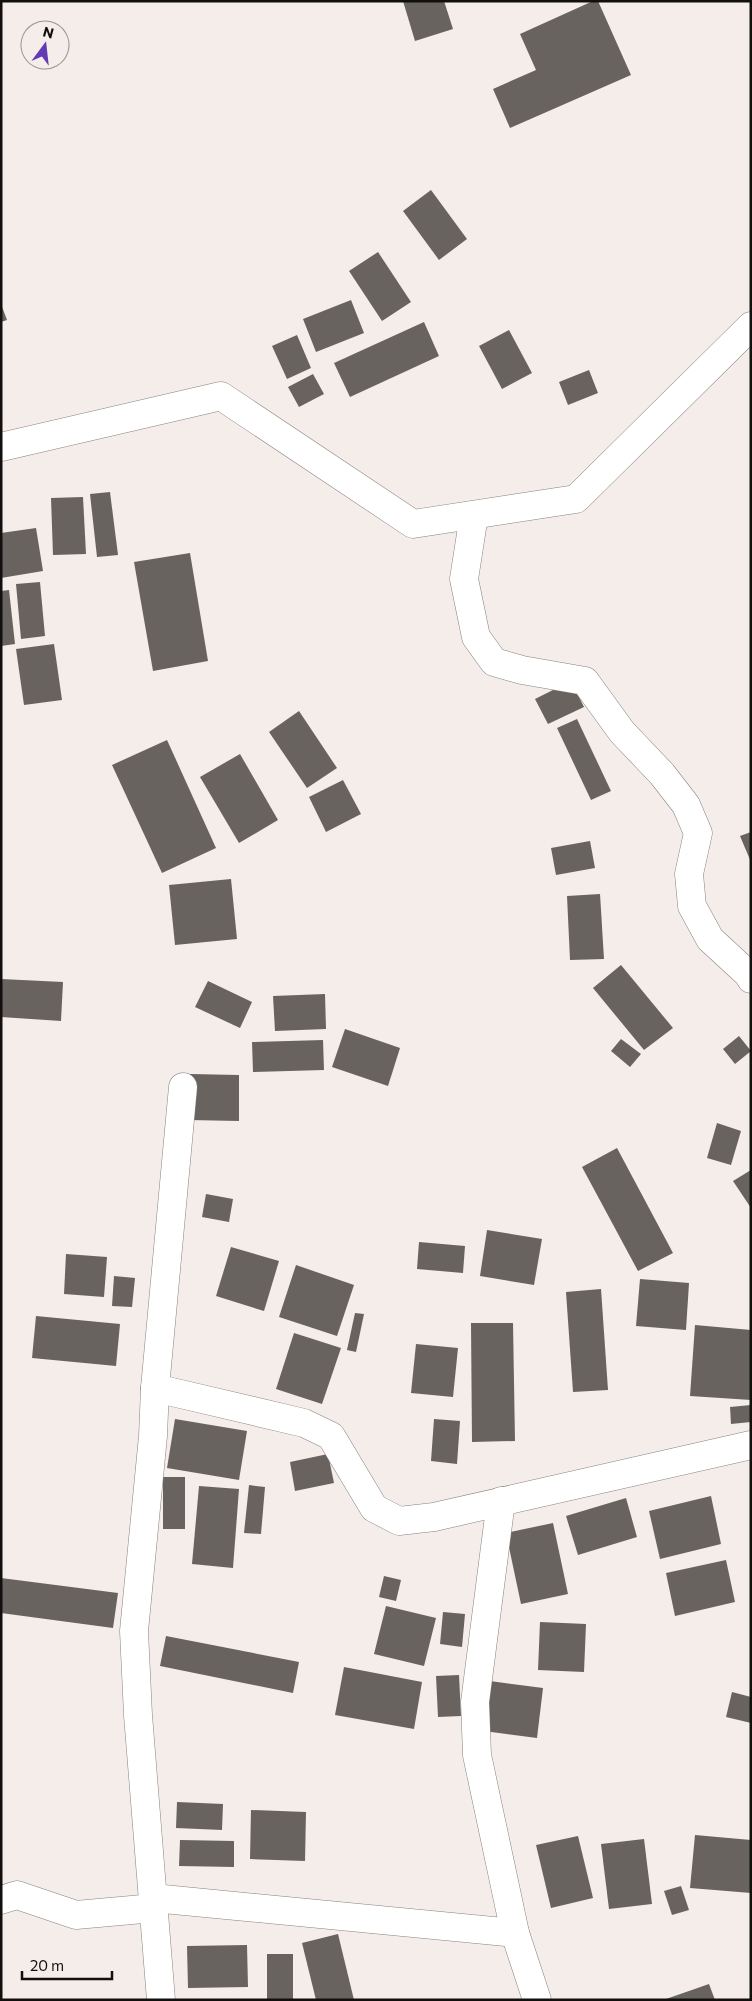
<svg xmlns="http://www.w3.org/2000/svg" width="752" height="2001" viewBox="0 0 752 2001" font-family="Commissioner,sans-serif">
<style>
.building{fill:#69635f}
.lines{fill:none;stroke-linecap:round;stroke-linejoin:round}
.minor-casing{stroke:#88827e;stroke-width:29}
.minor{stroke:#fff;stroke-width:28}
</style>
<rect width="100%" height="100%" fill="#f4ede9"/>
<g class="building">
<polygon points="403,1 444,1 453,29 415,41"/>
<polygon points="593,1 598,1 631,75 510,128 493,89 536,70 520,34"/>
<polygon points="431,190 467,239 439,260 403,211"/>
<polygon points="378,252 411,302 382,321 349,271"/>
<polygon points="351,300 364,333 316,352 303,319"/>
<polygon points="1,304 7,320 1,322"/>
<polygon points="424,322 439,356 350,397 334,363"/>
<polygon points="509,330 532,373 502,389 479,346"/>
<polygon points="297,335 311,368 287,379 272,346"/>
<polygon points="589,370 598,393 568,405 559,382"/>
<polygon points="313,374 324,394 299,407 288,387"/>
<polygon points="110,492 118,555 97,557 90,494"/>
<polygon points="83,497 86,554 53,555 51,498"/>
<polygon points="36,528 43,571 1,578 1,533"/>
<polygon points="190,553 208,661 153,671 134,562"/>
<polygon points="40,582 45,636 21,639 16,584"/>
<polygon points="9,590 15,644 1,646 1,591"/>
<polygon points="54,644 62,700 24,705 16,649"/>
<polygon points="571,681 584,707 548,724 535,699"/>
<polygon points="299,711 337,768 307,788 269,732"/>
<polygon points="577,719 611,791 591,800 557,728"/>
<polygon points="167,740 216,848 162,873 112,765"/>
<polygon points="240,754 278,820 239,843 200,777"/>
<polygon points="343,780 361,814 326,832 309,797"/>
<polygon points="751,832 751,862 740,836"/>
<polygon points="590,841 595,868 556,875 551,848"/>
<polygon points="231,879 237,939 175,945 169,885"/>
<polygon points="600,894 604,959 570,960 567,896"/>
<polygon points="621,965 673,1028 644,1050 593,988"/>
<polygon points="1,979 63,982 61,1021 1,1017"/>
<polygon points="208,981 252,1002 240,1028 195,1007"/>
<polygon points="325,994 326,1029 275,1031 273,996"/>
<polygon points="345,1029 400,1048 388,1086 332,1067"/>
<polygon points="739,1036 751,1051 735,1064 723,1049"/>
<polygon points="621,1039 641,1054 630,1067 611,1051"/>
<polygon points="323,1040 324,1070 253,1072 252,1042"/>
<polygon points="190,1074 239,1075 239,1121 189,1120"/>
<polygon points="717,1123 741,1131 731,1165 707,1158"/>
<polygon points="617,1148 673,1253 638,1271 582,1167"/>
<polygon points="751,1170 751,1208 733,1181"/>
<polygon points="206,1194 233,1199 229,1222 202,1217"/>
<polygon points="487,1230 542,1239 534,1285 480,1276"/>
<polygon points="419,1242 465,1246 463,1273 417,1269"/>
<polygon points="231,1247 279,1261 264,1311 216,1296"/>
<polygon points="66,1254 107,1257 104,1297 64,1294"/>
<polygon points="296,1265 354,1285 337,1336 279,1317"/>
<polygon points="114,1276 135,1278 132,1307 112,1306"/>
<polygon points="640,1279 689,1283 686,1330 636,1326"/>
<polygon points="601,1289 608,1390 573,1392 566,1292"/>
<polygon points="355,1313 364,1314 356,1352 347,1350"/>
<polygon points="36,1316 120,1324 116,1366 32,1358"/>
<polygon points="471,1323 513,1323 515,1441 472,1442"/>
<polygon points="695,1325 751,1330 751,1400 690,1396"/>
<polygon points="294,1333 341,1348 322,1404 276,1389"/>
<polygon points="416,1344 458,1348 453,1397 411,1393"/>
<polygon points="751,1405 751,1422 731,1424 730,1407"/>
<polygon points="175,1419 247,1431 239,1480 167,1468"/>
<polygon points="434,1419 460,1421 457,1464 431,1461"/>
<polygon points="328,1454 334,1483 295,1491 290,1462"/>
<rect x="163" y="1477" width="22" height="52"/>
<polygon points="249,1485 265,1487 261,1534 244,1533"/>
<polygon points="199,1486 239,1489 233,1568 192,1564"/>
<polygon points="711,1496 721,1544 660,1559 649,1511"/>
<polygon points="626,1498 637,1537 578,1555 566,1516"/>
<polygon points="553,1523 568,1594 521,1604 506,1533"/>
<polygon points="726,1560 735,1602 675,1616 666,1573"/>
<polygon points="384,1576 401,1580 396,1601 379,1597"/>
<polygon points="1,1578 118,1593 113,1628 1,1613"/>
<polygon points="386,1606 436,1618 424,1666 374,1654"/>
<polygon points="443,1612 465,1614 462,1647 440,1644"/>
<polygon points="540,1622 586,1624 584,1672 538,1670"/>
<polygon points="166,1636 299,1662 293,1693 160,1666"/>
<polygon points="344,1667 422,1682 414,1729 335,1715"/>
<polygon points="459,1675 461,1716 438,1717 436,1676"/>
<polygon points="490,1681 543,1688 537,1738 484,1731"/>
<polygon points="732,1692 751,1697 751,1723 726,1717"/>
<polygon points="177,1802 223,1804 222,1830 176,1828"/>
<polygon points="251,1810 306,1812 305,1861 250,1859"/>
<polygon points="695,1835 751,1840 751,1893 690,1888"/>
<polygon points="578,1836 593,1898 551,1908 536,1845"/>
<polygon points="644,1839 652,1904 609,1909 601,1844"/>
<polygon points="180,1840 234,1841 234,1867 179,1866"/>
<polygon points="681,1886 689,1910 672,1915 664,1891"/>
<polygon points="338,1934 354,2000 316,2000 302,1943"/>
<polygon points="247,1945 248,1987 188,1988 187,1946"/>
<rect x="267" y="1954" width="26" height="46"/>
<polygon points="709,1984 715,2000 666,2000 666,1999"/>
</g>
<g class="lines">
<g class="minor-casing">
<g id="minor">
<polyline points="1,447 221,396 413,524 576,499 751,326"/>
<polyline points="474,515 464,579 476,637 494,662 522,670 585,681 622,732 662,774 686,805 698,833 689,874 692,906 710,939 748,974 751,979"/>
<polyline points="155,1388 304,1423 331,1436 374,1508 399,1521 434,1517 751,1445"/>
<polyline points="501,1501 475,1702 477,1755 515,1933 537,2000"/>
<polyline points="153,1898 515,1933"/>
<polyline points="1,1900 17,1895 76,1915 154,1908"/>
<polyline points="161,2000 138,1715 134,1631 153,1436 155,1388 183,1087"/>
</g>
</g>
<use href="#minor" class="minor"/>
</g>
<rect width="752" height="2001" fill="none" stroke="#12100e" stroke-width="5"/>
<g transform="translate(45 45) rotate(15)"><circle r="24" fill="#f4ede9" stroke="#9a9591"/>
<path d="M0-4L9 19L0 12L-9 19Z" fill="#623bb3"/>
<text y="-8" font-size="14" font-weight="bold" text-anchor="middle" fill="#12100e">N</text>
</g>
<path d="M22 1971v8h90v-8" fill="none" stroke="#12100e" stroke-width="2.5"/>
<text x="30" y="1971" font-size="15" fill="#12100e" stroke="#f4ede9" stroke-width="4" paint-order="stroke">20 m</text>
</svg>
